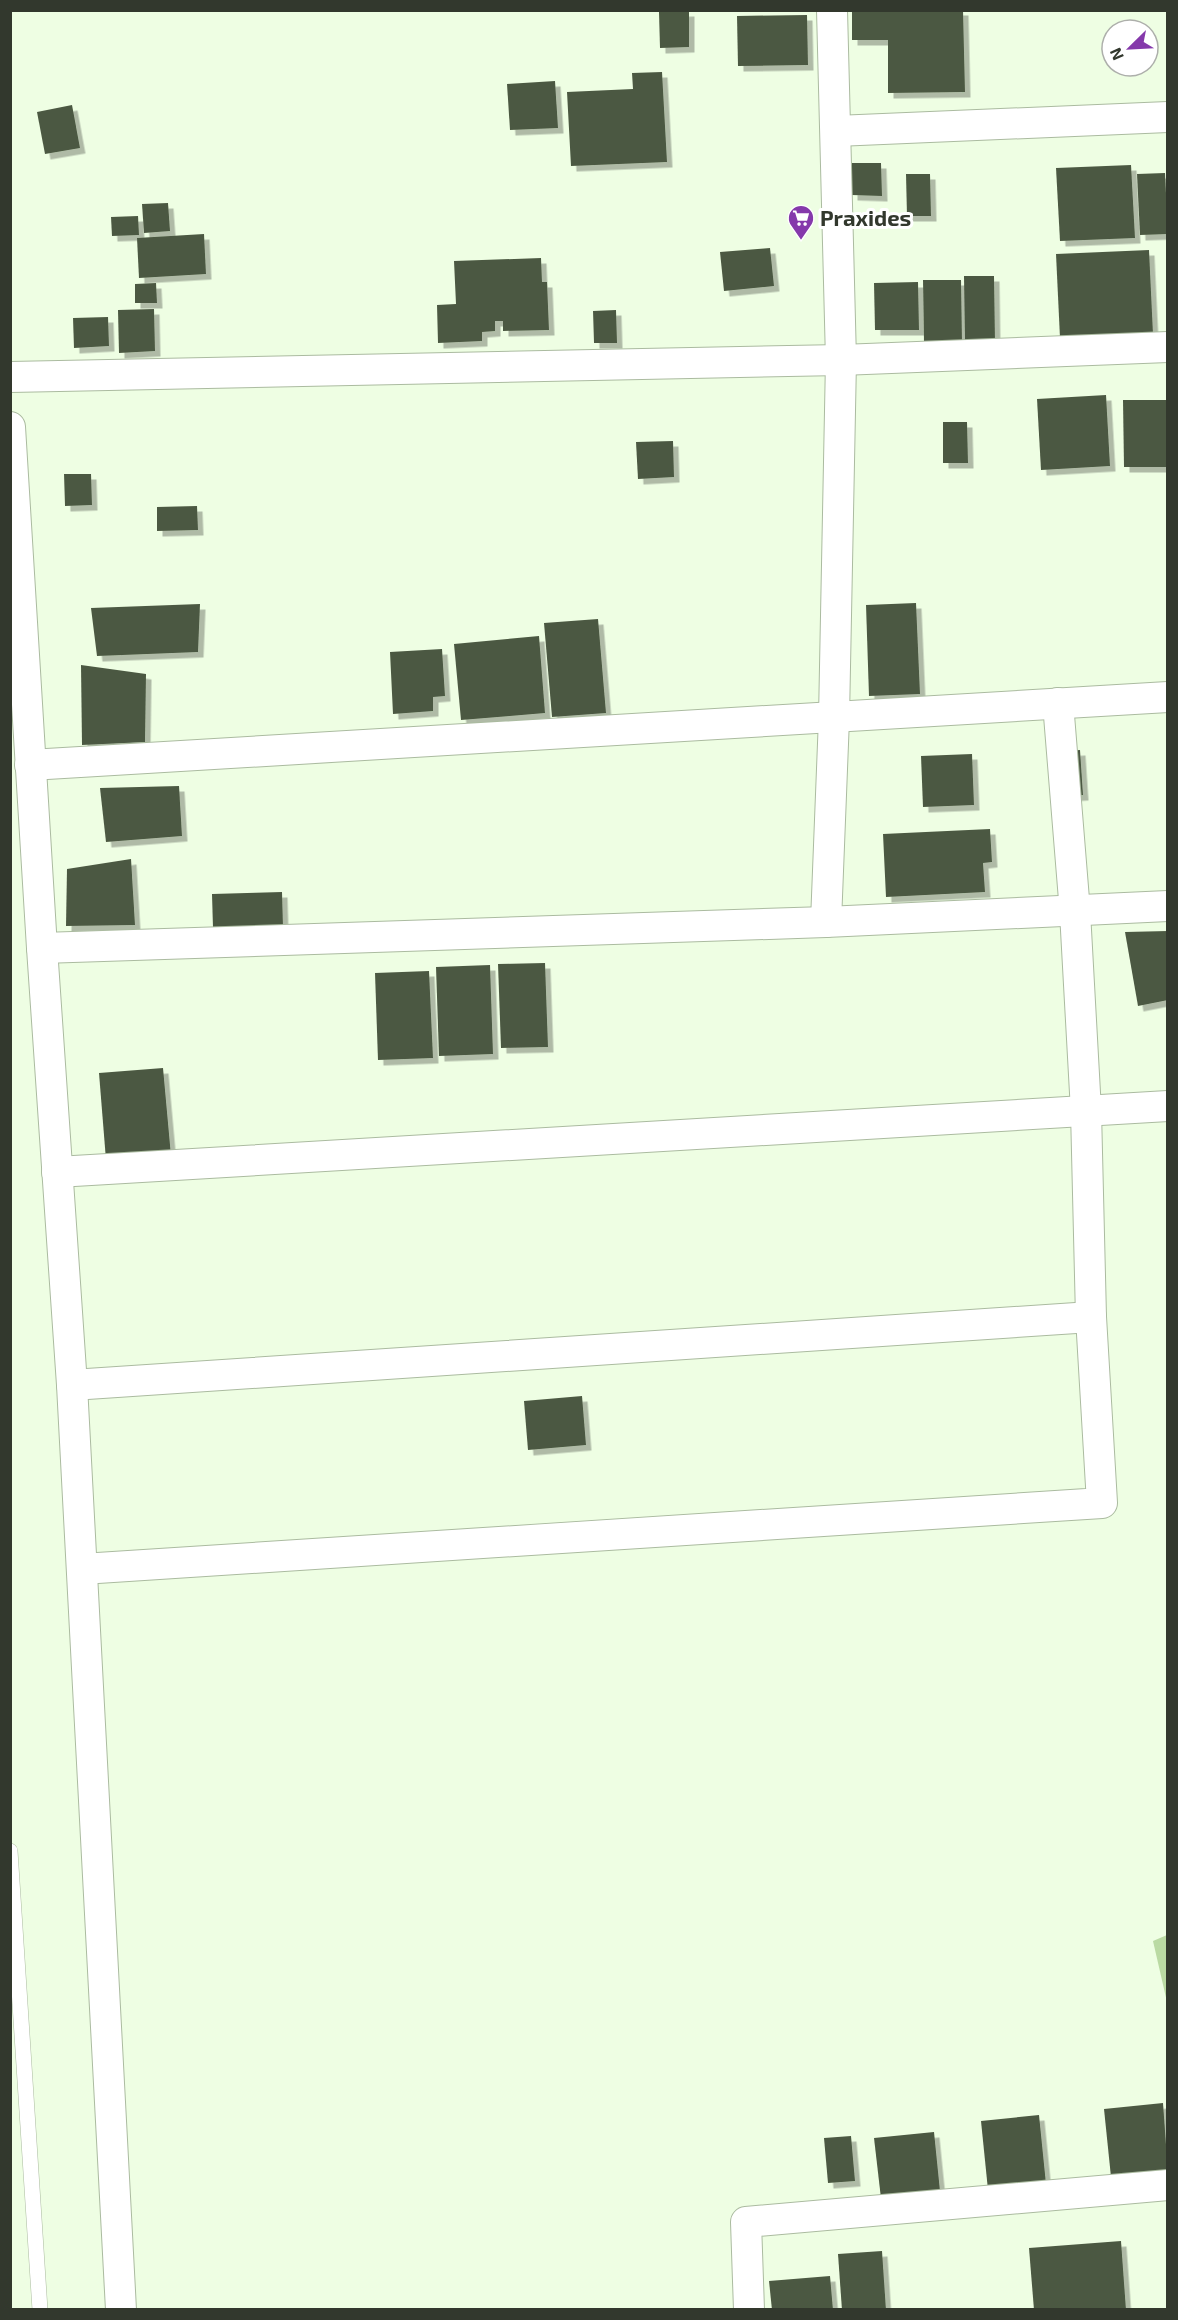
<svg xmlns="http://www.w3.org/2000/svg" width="1178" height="2320" viewBox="0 0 1178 2320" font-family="'Exo 2',sans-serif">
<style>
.green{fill:#badaa3}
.building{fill:#4c5942;filter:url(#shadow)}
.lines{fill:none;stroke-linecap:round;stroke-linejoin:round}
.service-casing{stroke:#abbba0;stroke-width:16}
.minor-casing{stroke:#abbba0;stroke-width:32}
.service{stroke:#fff;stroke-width:15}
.minor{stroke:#fff;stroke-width:30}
.labels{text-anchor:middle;stroke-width:6;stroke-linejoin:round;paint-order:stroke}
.poi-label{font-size:22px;font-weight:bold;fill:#32382d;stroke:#fff;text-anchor:start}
</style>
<defs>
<filter id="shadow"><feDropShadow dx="5.5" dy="5.5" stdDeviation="0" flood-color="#0004"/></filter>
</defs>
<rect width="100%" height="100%" fill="#eefee3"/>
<polygon class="green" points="1167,1935 1167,2002 1153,1941"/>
<g class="building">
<polygon points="852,10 963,10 965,92 888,93 888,40 852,40"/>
<polygon points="689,11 689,47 660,48 659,12"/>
<polygon points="807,15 808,65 738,66 737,16"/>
<polygon points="662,72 667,162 571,166 567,92 633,89 632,73"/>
<polygon points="555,81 558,128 510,130 507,84"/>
<polygon points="72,105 80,148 45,154 37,112"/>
<polygon points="852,163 881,163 882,196 852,195"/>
<polygon points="1131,165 1135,238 1060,241 1056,168"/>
<polygon points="1165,173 1168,234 1140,235 1137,174"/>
<polygon points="906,174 930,174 931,216 907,216"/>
<polygon points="168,203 170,231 144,233 142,204"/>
<polygon points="138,216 139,235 112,236 111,217"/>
<polygon points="204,234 206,274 139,278 137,238"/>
<polygon points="770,248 774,286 724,291 720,252"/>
<polygon points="1149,250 1153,334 1060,338 1056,254"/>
<polygon points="541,258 542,282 547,282 549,330 503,331 503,321 495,321 495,331 482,332 482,341 438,343 437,305 456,304 454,261"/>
<polygon points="964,276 994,276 995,342 965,342"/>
<polygon points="923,280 961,280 962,342 924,342"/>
<polygon points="918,282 919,330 875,330 874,283"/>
<polygon points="156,283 157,303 135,303 135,284"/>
<polygon points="154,309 155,351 119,353 118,310"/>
<polygon points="616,310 617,343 594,343 593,311"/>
<polygon points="108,317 109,346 74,348 73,318"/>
<polygon points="1106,395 1110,466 1041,470 1037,399"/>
<polygon points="1123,400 1168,400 1168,467 1124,467"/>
<polygon points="943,422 967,422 968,463 943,463"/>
<polygon points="673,441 674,477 638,479 636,442"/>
<polygon points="64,474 91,474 92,505 65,506"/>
<polygon points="197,506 198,530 157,531 157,507"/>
<polygon points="916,603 920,694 869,696 866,605"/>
<polygon points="200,604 198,652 97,656 91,608"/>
<polygon points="598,619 606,713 552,717 544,623"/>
<polygon points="539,636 545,713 461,720 454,644"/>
<polygon points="442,649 445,696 433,697 433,711 393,714 390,652"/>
<polygon points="81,665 146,674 145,742 82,745"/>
<polygon points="1080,750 1083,795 1068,796 1065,751"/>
<polygon points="972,754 974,805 923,807 921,756"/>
<polygon points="179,786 182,836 106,842 100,788"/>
<polygon points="990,829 992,862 983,863 985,892 886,897 883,834"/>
<polygon points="131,859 135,925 66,926 67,869"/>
<polygon points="282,892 283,927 213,928 212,894"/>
<polygon points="1168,931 1168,1000 1138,1006 1125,932"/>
<polygon points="545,963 548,1047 501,1048 498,964"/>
<polygon points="490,965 493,1054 439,1056 436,967"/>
<polygon points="429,971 433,1058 378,1060 375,973"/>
<polygon points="163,1068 171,1156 106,1160 99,1073"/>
<polygon points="582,1396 586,1445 528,1450 524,1401"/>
<polygon points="1163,2103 1168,2172 1111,2177 1104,2109"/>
<polygon points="1039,2115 1046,2184 988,2190 981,2121"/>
<polygon points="934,2132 941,2201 882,2207 874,2138"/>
<polygon points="851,2136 855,2181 828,2183 824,2138"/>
<polygon points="1121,2241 1126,2310 1034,2310 1029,2248"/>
<polygon points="882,2251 886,2310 842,2310 838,2254"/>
<polygon points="830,2276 833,2310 772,2310 769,2281"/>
</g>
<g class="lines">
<g class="service-casing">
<polyline id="service" points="10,1851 40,2310"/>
</g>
<g class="minor-casing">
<g id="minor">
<polyline points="836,131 1168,117"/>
<polyline points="10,377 841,360 1168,347"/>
<polyline points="10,427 42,948 72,1385 121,2310"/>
<polyline points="30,765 1168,697"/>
<polyline points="826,922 834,718 841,360 832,10"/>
<polyline points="42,948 826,922 1168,906"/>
<polyline points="57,1172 1168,1106"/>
<polyline points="72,1385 1091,1317"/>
<polyline points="82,1569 1102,1503 1091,1317 1086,1111 1075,912 1058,703"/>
<polyline points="749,2310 746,2222 1168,2185"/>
</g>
</g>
<use href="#service" class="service"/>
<use href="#minor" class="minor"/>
</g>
<defs>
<g id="supermarket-pin" transform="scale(1.35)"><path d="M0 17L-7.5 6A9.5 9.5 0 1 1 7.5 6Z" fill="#8539ab" stroke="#fff"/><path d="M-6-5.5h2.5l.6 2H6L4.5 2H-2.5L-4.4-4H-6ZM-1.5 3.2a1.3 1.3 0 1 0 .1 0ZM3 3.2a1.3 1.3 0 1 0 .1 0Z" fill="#fff"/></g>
</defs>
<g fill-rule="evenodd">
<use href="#supermarket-pin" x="801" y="218"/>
</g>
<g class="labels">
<g class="poi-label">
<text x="820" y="226">Praxides</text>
</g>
</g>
<rect width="1178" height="2320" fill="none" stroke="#32382d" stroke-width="24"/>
<g transform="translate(1130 48) rotate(246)"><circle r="28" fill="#ffffff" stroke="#adafab" stroke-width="1.5"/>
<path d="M0-4.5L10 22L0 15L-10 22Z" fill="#8539ab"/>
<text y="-9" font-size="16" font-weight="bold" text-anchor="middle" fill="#32382d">N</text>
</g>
</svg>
